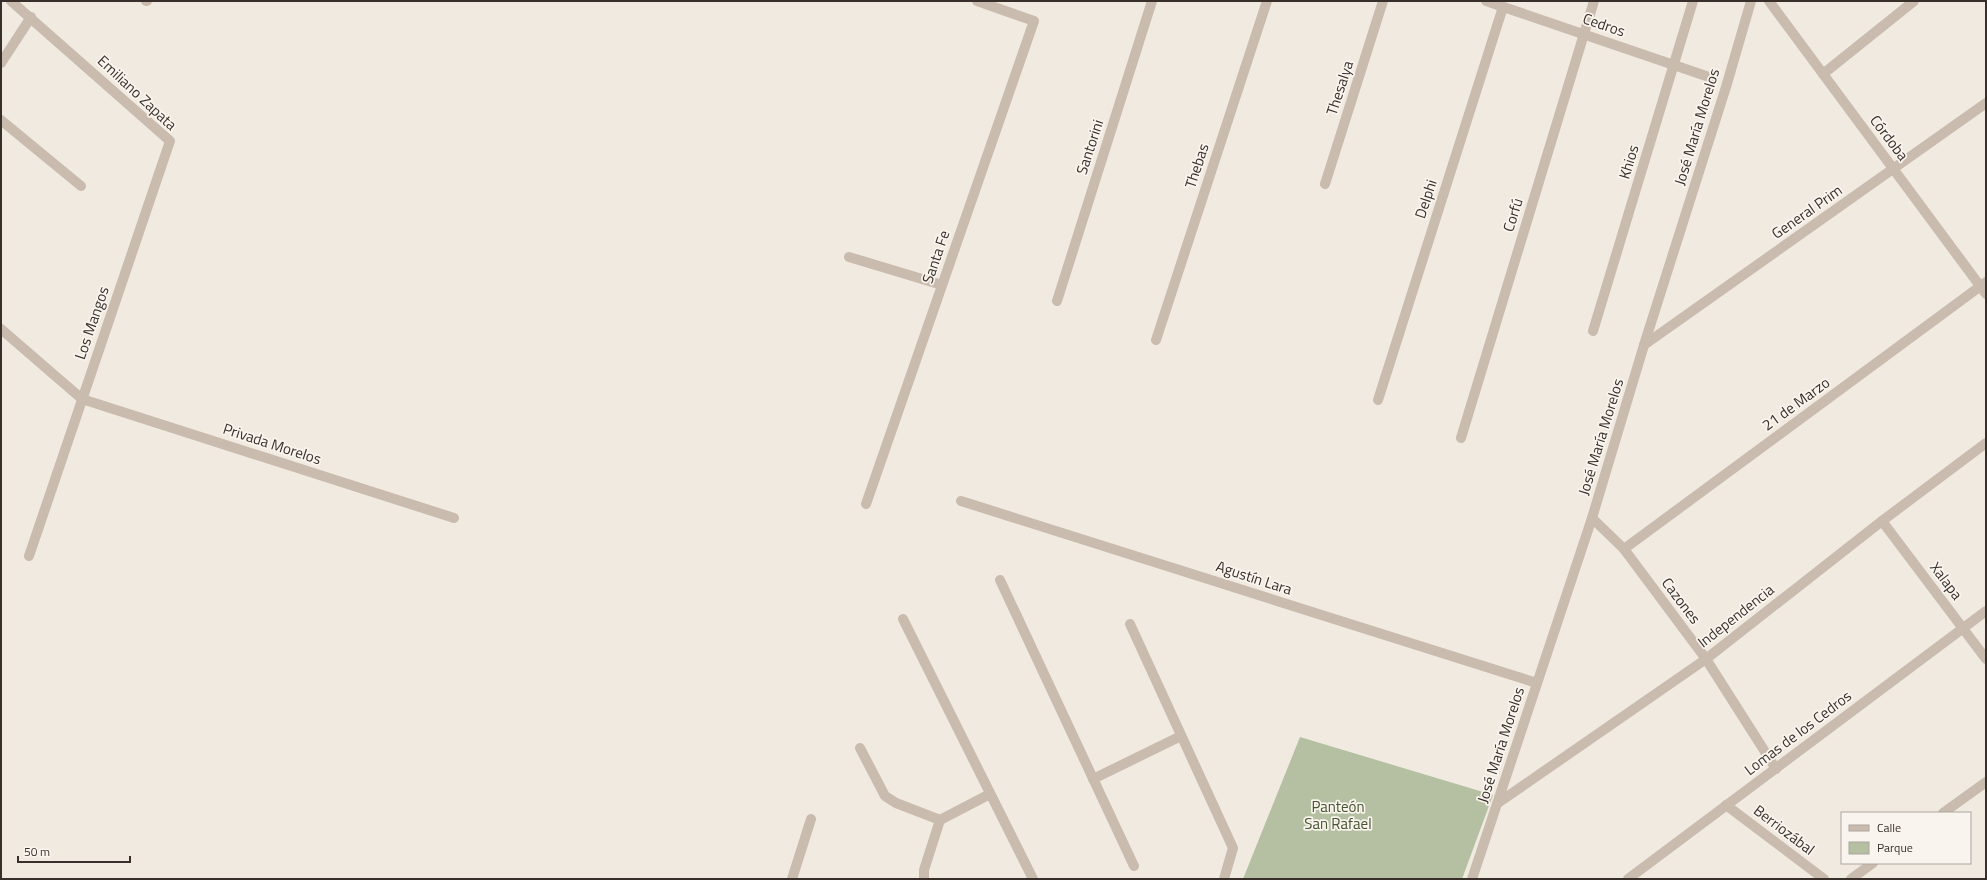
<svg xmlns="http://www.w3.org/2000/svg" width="1987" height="880" viewBox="0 0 1987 880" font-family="'Titillium Web',sans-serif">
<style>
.green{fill:#b4c0a1}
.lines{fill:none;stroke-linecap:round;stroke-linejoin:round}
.minor{stroke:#c9bbad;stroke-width:10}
.labels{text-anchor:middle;stroke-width:3.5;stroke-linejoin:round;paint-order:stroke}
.street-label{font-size:15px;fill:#382f2b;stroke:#f9f4ed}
.park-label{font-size:15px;fill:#465431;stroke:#f9f4ed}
</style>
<rect width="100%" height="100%" fill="#f1eae0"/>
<polygon class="green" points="1300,737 1493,795 1462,879 1243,879"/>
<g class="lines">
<g class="minor">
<polyline points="11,1 170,141 29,556"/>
<polyline points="146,1 147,1"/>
<polyline points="1486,1 1712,78"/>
<polyline points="1769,1 1986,294"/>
<polyline points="1,63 31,17"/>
<polyline points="1823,74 1914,1"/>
<polyline points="1,120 81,186"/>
<polyline points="1325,184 1383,1"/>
<polyline points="849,257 942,285"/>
<polyline points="1057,301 1152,1"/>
<polyline points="1,329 82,399 454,518"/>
<polyline points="1593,331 1693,1"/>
<polyline points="1156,340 1267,1"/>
<polyline points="1644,345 1986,103"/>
<polyline points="1378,400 1503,7"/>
<polyline points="1461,438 1594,1"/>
<polyline points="961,501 1537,683"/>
<polyline points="866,504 1034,21 977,1"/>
<polyline points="1592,518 1624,549 1706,659 1776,769"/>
<polyline points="1882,521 1986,659"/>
<polyline points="1624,549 1986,282"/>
<polyline points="1000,580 1134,866"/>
<polyline points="903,619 1033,879"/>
<polyline points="1130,624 1233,848 1224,879"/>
<polyline points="860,748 885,796 896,803 940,820 924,870 924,879"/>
<polyline points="1093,779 1181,736"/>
<polyline points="1498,803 1706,659 1882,521 1986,443"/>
<polyline points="1726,805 1824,879"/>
<polyline points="1943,813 1986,782"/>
<polyline points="940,820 990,794"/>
<polyline points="792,879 811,819"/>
<polyline points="1472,879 1592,518 1644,345 1726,87 1751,1"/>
<polyline points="1628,879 1986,611"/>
<polyline points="1851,879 1873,863"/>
</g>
</g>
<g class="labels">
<g class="street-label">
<text transform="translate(1604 25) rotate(19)" y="5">Cedros</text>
<text transform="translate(1340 88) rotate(-72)" y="5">Thesalya</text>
<text transform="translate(137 93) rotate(43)" y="5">Emiliano Zapata</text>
<text transform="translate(1697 127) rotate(-73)" y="5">José María Morelos</text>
<text transform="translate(1889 138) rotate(53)" y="5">Córdoba</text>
<text transform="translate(1090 147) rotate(-72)" y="5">Santorini</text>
<text transform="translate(1629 162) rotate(-73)" y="5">Khios</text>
<text transform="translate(1197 166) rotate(-72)" y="5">Thebas</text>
<text transform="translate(1426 199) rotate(-72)" y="5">Delphi</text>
<text transform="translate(1807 212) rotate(-35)" y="5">General Prim</text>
<text transform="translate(1513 215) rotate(-73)" y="5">Corfú</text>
<text transform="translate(936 257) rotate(-71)" y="5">Santa Fe</text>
<text transform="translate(92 323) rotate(-71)" y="5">Los Mangos</text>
<text transform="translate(1796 404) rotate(-36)" y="5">21 de Marzo</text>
<text transform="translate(1601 437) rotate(-73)" y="5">José María Morelos</text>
<text transform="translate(272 444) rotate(18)" y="5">Privada Morelos</text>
<text transform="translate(1254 578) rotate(18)" y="5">Agustín Lara</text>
<text transform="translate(1946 581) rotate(53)" y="5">Xalapa</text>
<text transform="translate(1681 601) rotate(53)" y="5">Cazones</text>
<text transform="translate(1736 616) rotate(-38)" y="5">Independencia</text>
<text transform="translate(1798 733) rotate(-37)" y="5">Lomas de los Cedros</text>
<text transform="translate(1501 745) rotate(-72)" y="5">José María Morelos</text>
<text transform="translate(1784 830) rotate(37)" y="5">Berriozábal</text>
</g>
<g class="park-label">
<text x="1338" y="812">Panteón<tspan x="1338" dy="17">San Rafael</tspan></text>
</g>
</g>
<rect width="1987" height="880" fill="none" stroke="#382f2b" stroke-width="4"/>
<rect x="1841" y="812" width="130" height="52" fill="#f9f4ed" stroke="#aca59f"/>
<rect x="1849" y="825" width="20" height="6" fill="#c9bbad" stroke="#aca59f"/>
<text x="1877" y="832" font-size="12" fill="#382f2b">Calle</text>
<rect x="1849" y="842" width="20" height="12" fill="#b4c0a1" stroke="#aca59f"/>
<text x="1877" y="852" font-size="12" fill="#382f2b">Parque</text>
<path d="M18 856v6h112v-6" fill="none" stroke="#382f2b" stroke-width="2"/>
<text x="24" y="856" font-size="12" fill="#382f2b" stroke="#f9f4ed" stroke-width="3" paint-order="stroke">50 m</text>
</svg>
